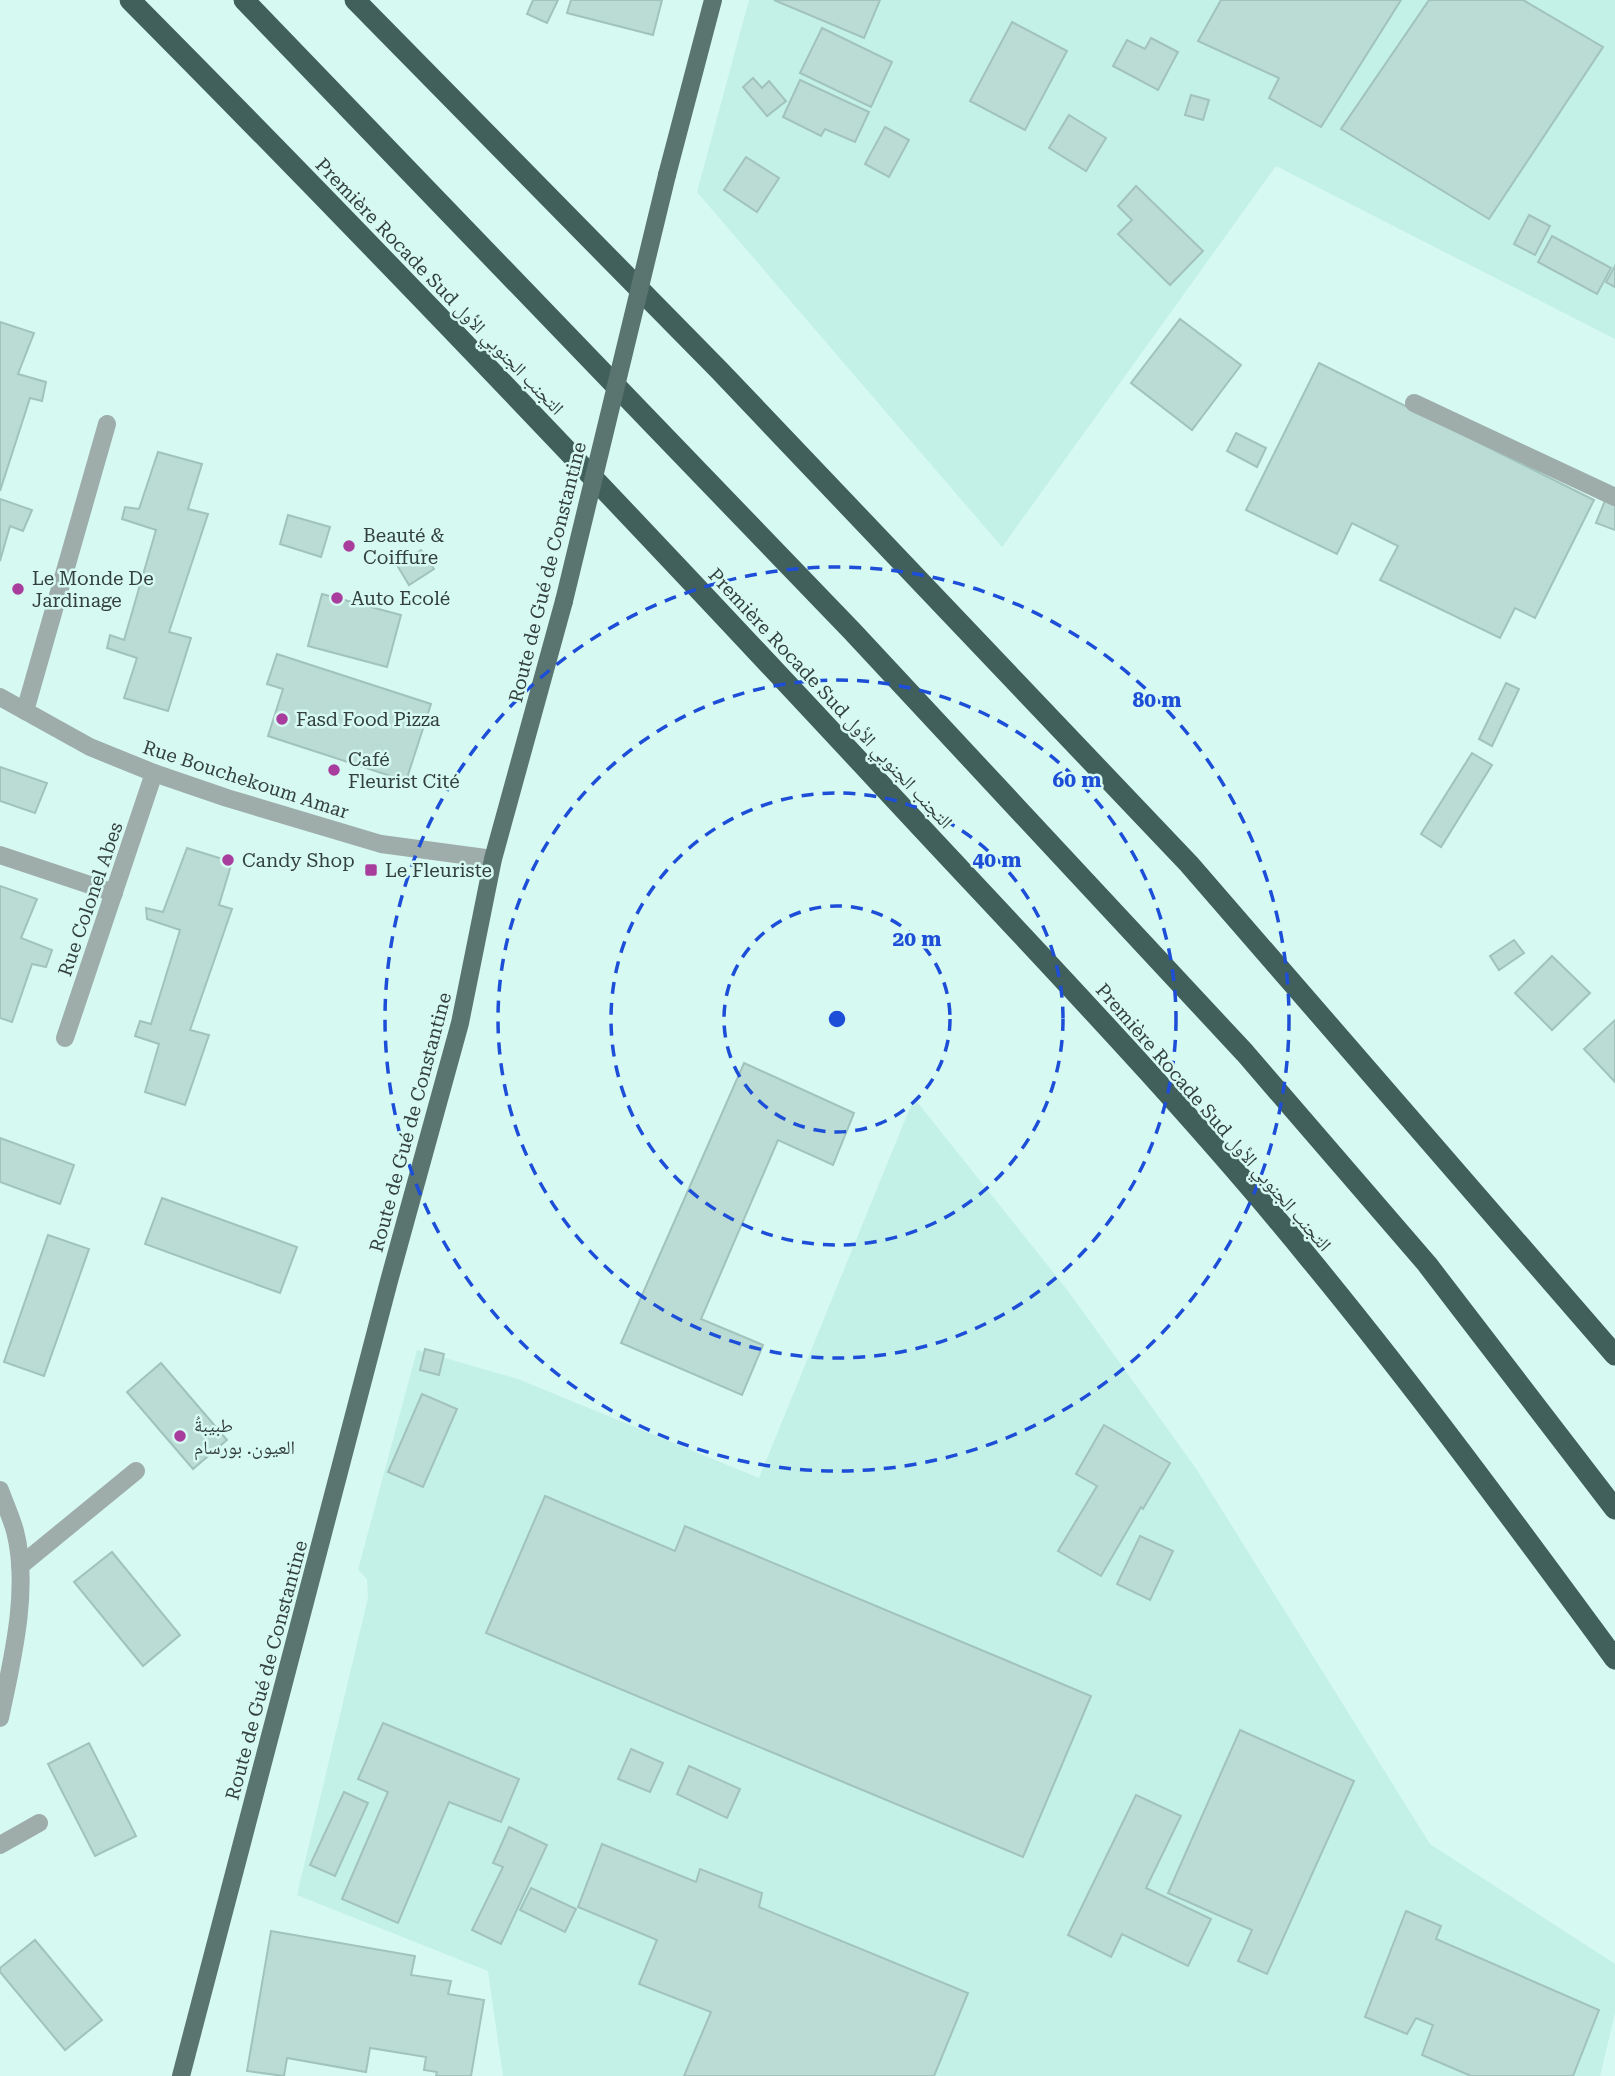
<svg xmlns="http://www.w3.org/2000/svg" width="1615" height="2076" viewBox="0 0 1615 2076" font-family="'Roboto Serif','Noto Naskh Arabic',serif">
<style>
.built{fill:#c3f0e7}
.building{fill:#badcd5;stroke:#a1c3bc;stroke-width:2}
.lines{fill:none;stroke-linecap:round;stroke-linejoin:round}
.minor{stroke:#9eadaa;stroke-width:18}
.major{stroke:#5a746f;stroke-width:18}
.highway{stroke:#42605b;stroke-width:21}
.major-bridge{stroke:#5a746f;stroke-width:18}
.ring{fill:none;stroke:#1d4ed8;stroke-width:3.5;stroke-dasharray:12 9}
.poi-dot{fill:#a83d9e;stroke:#d6f9f2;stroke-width:2.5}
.labels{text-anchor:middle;stroke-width:5;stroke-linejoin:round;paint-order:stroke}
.street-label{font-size:19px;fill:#33403e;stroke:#d6f9f2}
.poi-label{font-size:19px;fill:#33403e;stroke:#d6f9f2;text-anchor:start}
.centre{fill:#1d4ed8;stroke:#d6f9f2;stroke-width:3.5}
.ring-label{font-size:21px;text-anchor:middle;font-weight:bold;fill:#1d4ed8;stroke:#d6f9f2;stroke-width:5;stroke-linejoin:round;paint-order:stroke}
</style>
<rect width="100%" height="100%" fill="#d6f9f2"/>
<g class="built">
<polygon points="749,0 1615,0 1615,339 1276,166 1002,547 697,192"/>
<polygon points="914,1098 1068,1291 1197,1470 1430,1844 1615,1964 1615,2013 1600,2076 503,2076 488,1971 297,1895 368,1598 367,1579 358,1570 417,1350 518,1379 759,1478"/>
</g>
<g class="building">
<polygon points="533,0 558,0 547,23 527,14"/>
<polygon points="571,0 662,0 653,35 567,13"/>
<polygon points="774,0 880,0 864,38"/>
<polygon points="1221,0 1401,0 1321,127 1269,98 1279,78 1198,41"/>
<polygon points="1429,0 1523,0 1603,47 1489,219 1341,129"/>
<polygon points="1012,22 1067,51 1025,130 970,101"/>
<polygon points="822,28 892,62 871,107 800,73"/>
<polygon points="1151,38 1178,52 1158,90 1113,66 1127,40 1145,49"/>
<polygon points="753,78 762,88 769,81 786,101 767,116 743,87"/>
<polygon points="800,80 869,112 855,142 825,129 821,136 783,117"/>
<polygon points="1191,95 1209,100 1203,120 1185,115"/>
<polygon points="1069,115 1106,138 1086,171 1049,148"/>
<polygon points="885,127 909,140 889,177 865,164"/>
<polygon points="746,157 779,178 757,212 724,190"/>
<polygon points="1136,186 1203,251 1170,285 1118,234 1132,220 1118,206"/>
<polygon points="1529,215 1550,226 1535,255 1514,244"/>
<polygon points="1552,236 1611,268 1597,294 1538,262"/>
<polygon points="1615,266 1615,287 1606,282"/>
<polygon points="1180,319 1241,365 1192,430 1131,383"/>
<polygon points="0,322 34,333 18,374 46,382 42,401 30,398 0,491"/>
<polygon points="1319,363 1594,500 1535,618 1515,608 1500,638 1380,580 1398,546 1352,523 1337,554 1246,510"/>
<polygon points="1236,433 1266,448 1257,467 1227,451"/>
<polygon points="158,452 202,464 188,509 208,514 169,632 191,638 168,711 124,698 137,658 107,648 110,635 124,640 156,530 122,519 125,507 139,509"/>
<polygon points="1610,488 1615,490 1615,530 1596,523"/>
<polygon points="0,499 32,510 23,531 10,526 0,561"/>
<polygon points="288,515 330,527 321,557 280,544"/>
<polygon points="421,550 434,569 409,585 397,565"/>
<polygon points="322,594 401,615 387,667 308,646"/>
<polygon points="277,654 431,704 406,781 268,736 283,689 267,684"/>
<polygon points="1506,683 1519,689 1492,746 1479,739"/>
<polygon points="1472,753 1492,765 1441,847 1421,834"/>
<polygon points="0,767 47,783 35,813 0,801"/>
<polygon points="187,848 232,862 219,905 232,909 190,1030 209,1035 185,1105 145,1092 159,1044 135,1036 140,1021 151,1024 180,930 147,919 146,908 163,912"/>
<polygon points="0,886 37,899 21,938 52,950 46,967 32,964 12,1022 0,1018"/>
<polygon points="1514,940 1524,953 1499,970 1490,956"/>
<polygon points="1552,956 1590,993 1552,1030 1515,993"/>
<polygon points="1615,1020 1615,1082 1584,1049"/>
<polygon points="744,1063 854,1113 833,1165 778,1140 701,1319 763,1345 742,1395 621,1343"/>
<polygon points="0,1138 74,1165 60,1204 0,1182"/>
<polygon points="162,1198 297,1247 280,1293 145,1244"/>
<polygon points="48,1235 89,1249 44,1376 4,1362"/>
<polygon points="425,1349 444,1354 439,1375 420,1370"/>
<polygon points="161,1363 227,1440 193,1469 127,1392"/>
<polygon points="422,1394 457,1409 423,1487 388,1472"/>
<polygon points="1104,1425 1170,1463 1143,1509 1141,1507 1101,1576 1058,1551 1097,1486 1076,1474"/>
<polygon points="545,1496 675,1551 685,1526 1091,1696 1023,1857 486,1633"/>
<polygon points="1140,1536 1173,1551 1150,1600 1117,1584"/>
<polygon points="112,1552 180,1635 143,1666 74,1582"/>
<polygon points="383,1723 519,1779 501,1822 449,1802 398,1923 342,1899 388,1792 358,1779"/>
<polygon points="1240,1730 1354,1781 1267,1974 1238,1961 1252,1930 1168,1893"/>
<polygon points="89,1743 136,1836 95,1856 48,1764"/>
<polygon points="631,1749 663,1763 650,1792 618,1779"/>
<polygon points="689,1766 740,1789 727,1818 677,1794"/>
<polygon points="344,1792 368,1803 335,1876 310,1865"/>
<polygon points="1136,1795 1181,1816 1146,1888 1211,1919 1188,1966 1122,1934 1111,1957 1068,1935"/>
<polygon points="509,1827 547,1845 501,1944 472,1930 503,1867 493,1863"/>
<polygon points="602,1844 696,1882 700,1869 762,1893 759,1907 968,1993 934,2076 684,2076 711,2012 639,1984 657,1940 578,1907"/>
<polygon points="531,1888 576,1909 565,1932 520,1910"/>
<polygon points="1406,1911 1441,1926 1436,1939 1599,2010 1573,2076 1471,2076 1422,2055 1433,2025 1416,2018 1407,2034 1365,2017"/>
<polygon points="271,1931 415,1956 411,1975 451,1981 448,1994 484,2000 471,2076 436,2076 437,2072 424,2070 426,2057 370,2048 366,2072 287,2058 284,2076 247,2071"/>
<polygon points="35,1940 102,2020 65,2050 0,1972 0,1968"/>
</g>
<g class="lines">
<g class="minor">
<polyline points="1414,403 1615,497"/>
<polyline points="0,697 90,747 154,773 227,798 381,844 493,859"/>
<polyline points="25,711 107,424"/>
<polyline points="0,855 114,893"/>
<polyline points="65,1038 154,773"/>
<path d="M0,1490c5,14 11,27 15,41 15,58 -3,130 -15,187"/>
<polyline points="20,1566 136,1471"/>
<polyline points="0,1845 39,1823"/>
</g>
<g class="major">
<polyline points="667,175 713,0"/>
<polyline points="181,2076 389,1281 460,1023 493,859 564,601"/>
</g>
<g class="highway">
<path d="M130,0c258,260 510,525 759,793 142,153 288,303 420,465 107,130 206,265 306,401"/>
<polyline points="244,0 852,631 1245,1053 1427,1264 1615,1509"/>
<polyline points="355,0 719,370 1189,864 1615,1355"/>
</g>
<polyline class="major-bridge" points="564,601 667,175"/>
</g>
<g class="ring">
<circle cx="837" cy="1019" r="113"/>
<circle cx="837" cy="1019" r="226"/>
<circle cx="837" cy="1019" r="339"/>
<circle cx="837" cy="1019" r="452"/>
</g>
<g class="poi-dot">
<circle cx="349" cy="546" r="7"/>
<circle cx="18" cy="589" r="7"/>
<circle cx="337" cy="598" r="7"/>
<circle cx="282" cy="719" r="7"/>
<circle cx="334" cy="770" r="7"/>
<circle cx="228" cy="860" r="7"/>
<rect x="364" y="863" width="14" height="14" rx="3.5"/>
<circle cx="180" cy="1436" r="7"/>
</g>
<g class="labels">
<g class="street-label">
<text transform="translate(440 286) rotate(46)" y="7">Première Rocade Sud التجنب الجنوبي الأول</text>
<text transform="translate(547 572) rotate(-76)" y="7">Route de Gué de Constantine</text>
<text transform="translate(831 698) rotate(47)" y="7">Première Rocade Sud التجنب الجنوبي الأول</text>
<text transform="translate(246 779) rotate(18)" y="7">Rue Bouchekoum Amar</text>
<text transform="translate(90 899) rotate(-71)" y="7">Rue Colonel Abes</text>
<text transform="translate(1214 1117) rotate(49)" y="7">Première Rocade Sud التجنب الجنوبي الأول</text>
<text transform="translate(410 1122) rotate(-75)" y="7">Route de Gué de Constantine</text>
<text transform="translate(266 1670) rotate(-75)" y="7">Route de Gué de Constantine</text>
</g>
<g class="poi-label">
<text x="363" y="542">Beauté &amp;<tspan x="363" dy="22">Coiffure</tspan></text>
<text x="32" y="585">Le Monde De<tspan x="32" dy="22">Jardinage</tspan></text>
<text x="351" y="605">Auto Ecolé</text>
<text x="296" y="726">Fasd Food Pizza</text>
<text x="348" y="766">Café<tspan x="348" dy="22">Fleurist Cité</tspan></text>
<text x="242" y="867">Candy Shop</text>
<text x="385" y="877">Le Fleuriste</text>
<text x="194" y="1432">طبيبةُ<tspan x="194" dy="22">العيون. بورسام</tspan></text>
</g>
</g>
<circle cx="837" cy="1019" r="10" class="centre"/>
<g class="ring-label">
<text x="1157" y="707">80 m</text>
<text x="1077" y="787">60 m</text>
<text x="997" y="867">40 m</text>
<text x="917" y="946">20 m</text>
</g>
</svg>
